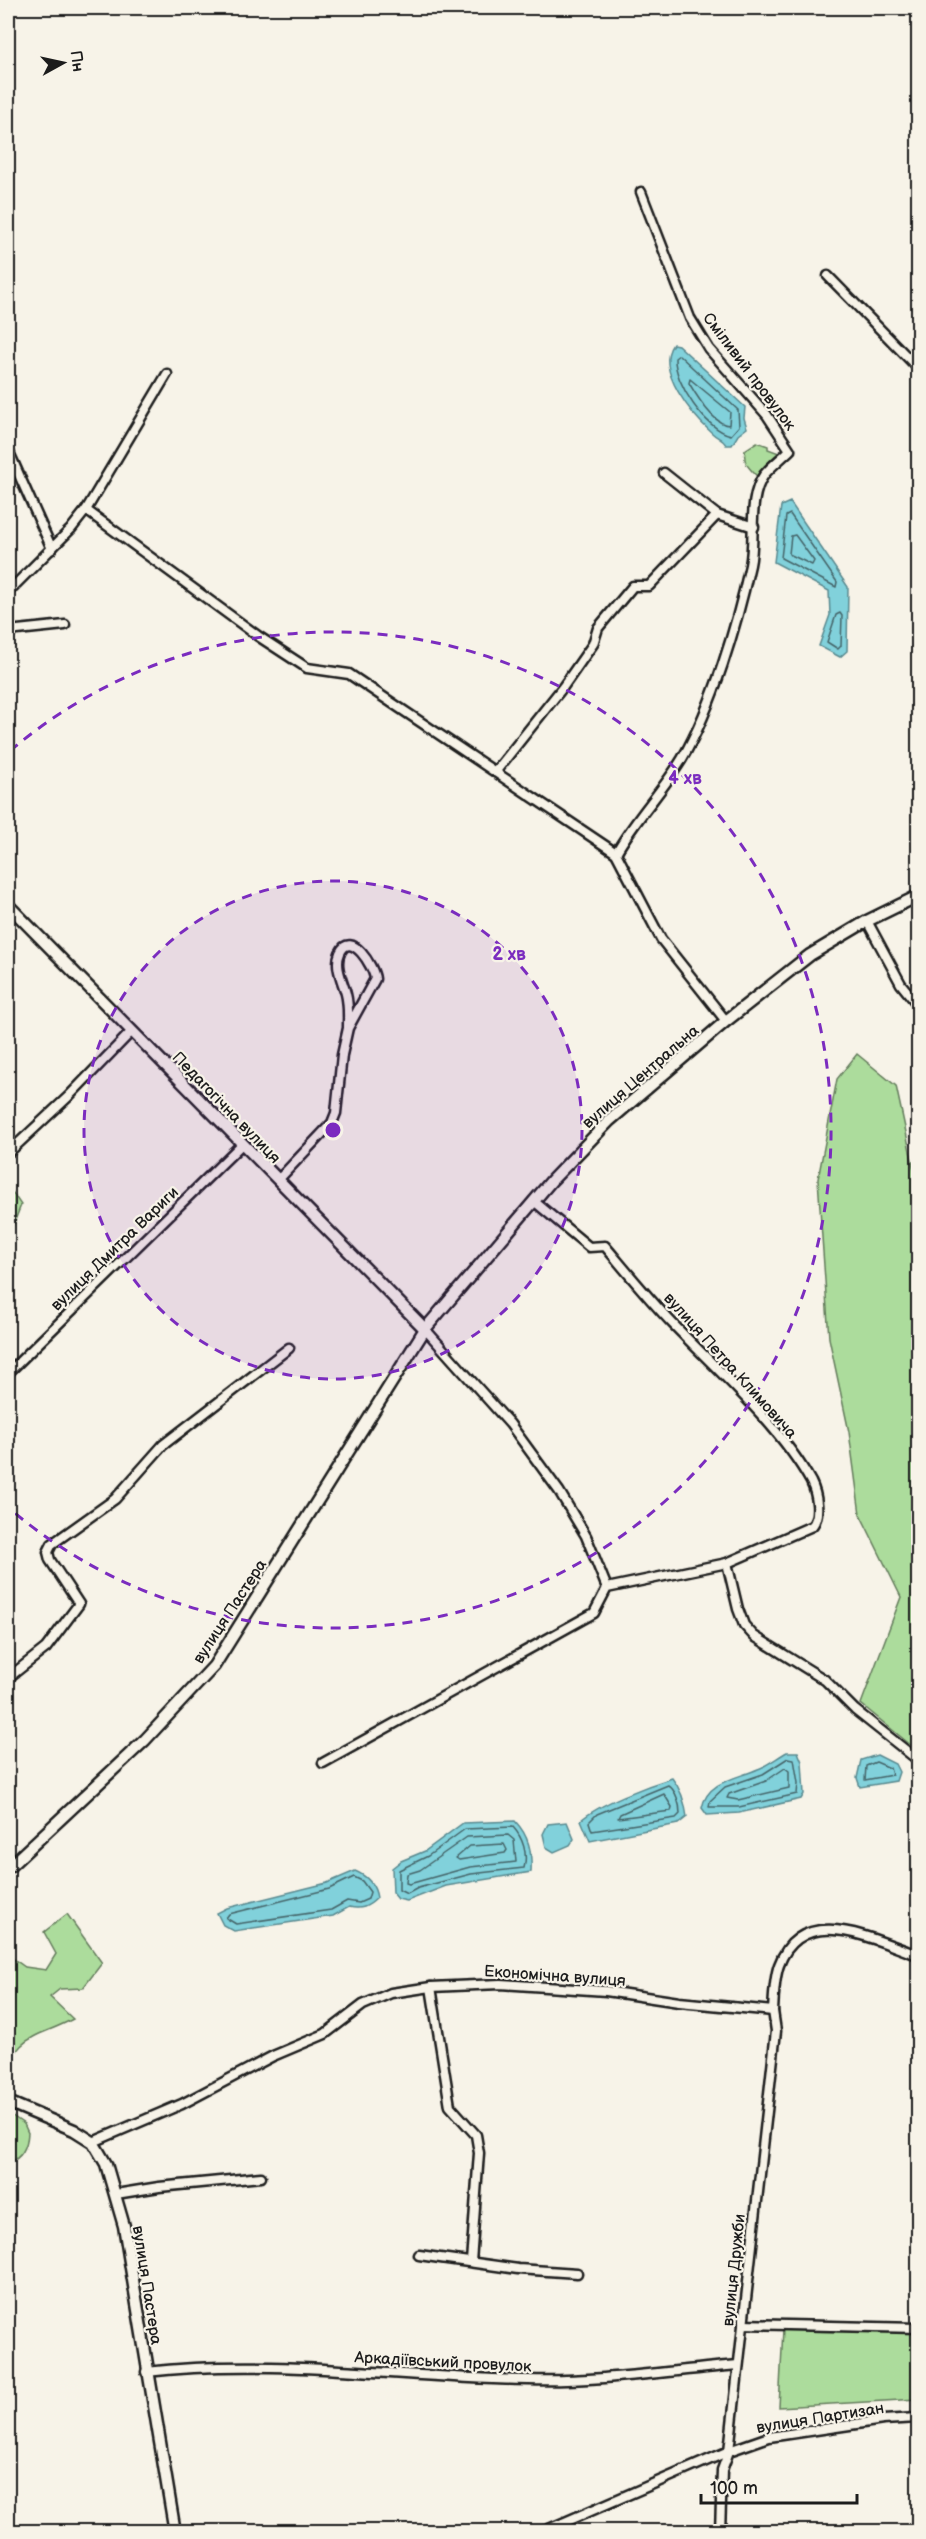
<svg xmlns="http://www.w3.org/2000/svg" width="926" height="2539" viewBox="0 0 926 2539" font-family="'Balsamiq Sans',sans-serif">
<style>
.green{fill:#acdc9c;stroke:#647c5c;stroke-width:1.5}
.water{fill:#81d1db;stroke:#59898f;stroke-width:1.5}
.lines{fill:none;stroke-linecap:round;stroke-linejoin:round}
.shore{stroke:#446468;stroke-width:1.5}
.minor-casing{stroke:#1c1c1c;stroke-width:13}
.tertiary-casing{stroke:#1c1c1c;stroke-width:15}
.minor{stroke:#f7f3e8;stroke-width:8}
.tertiary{stroke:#f7f3e8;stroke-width:10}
.ring{fill:none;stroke:#7b2cbf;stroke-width:3;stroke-dasharray:10 8}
.labels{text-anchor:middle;stroke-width:4.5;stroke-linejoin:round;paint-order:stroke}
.street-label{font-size:16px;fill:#1c1c1c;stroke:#f7f3e8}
.centre{fill:#7b2cbf;stroke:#f7f3e8;stroke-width:3}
.ring-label{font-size:18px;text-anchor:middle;font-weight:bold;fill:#7b2cbf;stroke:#f7f3e8;stroke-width:4.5;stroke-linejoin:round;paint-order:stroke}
</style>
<rect width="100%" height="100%" fill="#f7f3e8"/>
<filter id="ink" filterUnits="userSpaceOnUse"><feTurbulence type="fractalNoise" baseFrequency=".0167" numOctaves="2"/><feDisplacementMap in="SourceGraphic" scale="12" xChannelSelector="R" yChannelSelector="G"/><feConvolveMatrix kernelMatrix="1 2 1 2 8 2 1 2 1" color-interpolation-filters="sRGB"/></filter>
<g filter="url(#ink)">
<g class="green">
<path d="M757,442l11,4v3l11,4 -22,23c-9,-9 -14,-13 -12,-26z"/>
<polygon points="857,1054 896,1086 918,1188 918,1751 861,1704 901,1597 860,1514 849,1432 829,1338 818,1179 837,1079"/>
<polygon points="8,1186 21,1205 12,1228 8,1228"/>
<path d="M67,1914l35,49 -19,25 -23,1 -10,8 23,22c-35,19 -63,16 -64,63l-1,-127 17,12 21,3 10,-16 -12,-22z"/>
<path d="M8,2113l16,11 4,9c-1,15 -6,24 -20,31z"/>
<polygon points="783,2329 918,2332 918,2399 779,2407"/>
</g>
<g class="water">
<path d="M673,344l5,1 67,62 -1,11 3,10 -9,7 -6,10h-6c-4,-7 -9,-7 -14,-12 -19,-17 -58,-63 -39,-89z"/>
<polygon points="790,502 848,587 847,651 840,657 819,646 830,615 829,591 774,562 781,506"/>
<path d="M787,1752h11l4,10 2,32 -3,5 -62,14 -32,2 -5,-7c5,-27 36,-30 56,-39 10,-4 20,-12 29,-17z"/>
<polygon points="877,1755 895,1764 899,1772 896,1781 860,1787 857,1778 861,1760"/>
<path d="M672,1778c9,11 13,24 15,39l-9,7 -88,17 -9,-21c20,-17 65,-34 91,-42z"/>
<path d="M515,1821c14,15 17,30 16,51l-85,14 -39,15 -9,-2 -5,-6 -1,-25 9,-7 24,-10 38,-28z"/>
<polygon points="567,1822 574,1839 570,1845 554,1852 546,1847 543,1834 548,1824"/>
<path d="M355,1871c12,5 20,13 22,27 -9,9 -16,12 -28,9l-16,9 -99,15 -11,-6 -6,-12 10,-5 100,-25z"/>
</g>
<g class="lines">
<g class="shore">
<path d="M679,355l59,55 1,16 -8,9c-25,-5 -57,-52 -56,-77z"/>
<path d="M690,379l40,33 -1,13c-15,0 -33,-30 -40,-42z"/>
<polygon points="790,514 837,582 836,587 781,558 786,516"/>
<polygon points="795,535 814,561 812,565 789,554 791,536"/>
<polygon points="840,613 842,616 841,646 838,649 827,642 836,615"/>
<polygon points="788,1758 794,1759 798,1783 797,1794 739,1807 709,1807 710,1801 725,1787 763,1774"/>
<polygon points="876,1762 890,1768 892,1775 865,1780 866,1766"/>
<polygon points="785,1768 789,1771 789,1788 738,1800 727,1798 729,1794 766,1781"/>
<path d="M668,1785c8,5 12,19 12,29l-4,4 -84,13 -3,-9 8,-8z"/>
<polygon points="664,1794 672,1807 671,1811 618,1818 620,1814"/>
<path d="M513,1827c10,11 15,27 11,41l-53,6 -53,14 -11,6 -8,-4v-20l29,-14 37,-27z"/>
<polygon points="508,1835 514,1840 516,1862 470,1867 409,1884 406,1883 407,1874 420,1870 467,1837"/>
<polygon points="504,1844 507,1850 505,1853 459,1860 456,1858 470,1846"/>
<polygon points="354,1877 362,1881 370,1892 368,1899 359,1903 347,1901 331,1910 236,1924 226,1918 229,1914 329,1889"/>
</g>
<g class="minor-casing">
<g id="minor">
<path d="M641,192l49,126 19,31 58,66 23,35c-8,8 -19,16 -26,25 -17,24 -8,62 -14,90 -13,59 -37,141 -68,194 -20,33 -47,60 -66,94l45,86 65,82"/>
<polyline points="828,276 918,368"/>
<polyline points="8,450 52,549"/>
<polyline points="664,473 717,515 754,527"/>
<polyline points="86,510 258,636 307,668 349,674 616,853"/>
<polyline points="8,592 71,529 86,510 167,374"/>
<polyline points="8,631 65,625"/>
<polyline points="496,771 563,687 593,644 598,628 633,586 649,586 717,515"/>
<polyline points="867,921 901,984 918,1005"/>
<polyline points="918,1031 918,1118"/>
<polyline points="8,1153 68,1097 132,1031"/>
<path d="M278,1180l54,-57 4,-10 6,-58 6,-27 27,-49c-1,-12 -24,-50 -35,-26 -6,13 3,29 6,41 3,11 2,23 2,34"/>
<polyline points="425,1329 510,1424 559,1491 586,1536 607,1588"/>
<polyline points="8,1373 242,1144"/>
<polyline points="727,1563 738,1609 744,1625 754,1636 825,1680 855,1710 918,1760"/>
<polyline points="8,1678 46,1648 79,1604 50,1560 48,1552 52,1544 115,1499 163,1445 289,1348"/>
<path d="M323,1763l271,-150 13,-25 120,-25 85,-37c9,-10 5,-32 -1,-44 -31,-57 -94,-112 -139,-159 -24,-25 -45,-51 -67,-77l-16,1 -54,-45"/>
<polyline points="431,1987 450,2106 476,2135 479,2153 471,2262"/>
<path d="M93,2142l89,-38 91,-48 52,-22 38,-29 28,-12 40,-6 69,-3 106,7 73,11 94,9c1,-15 1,-32 6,-46 24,-64 96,-24 139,-10"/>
<polyline points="116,2194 159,2187 261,2177"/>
<polyline points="419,2255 518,2269 577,2273"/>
<polyline points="743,2324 918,2328"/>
<path d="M146,2372c127,-15 256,6 383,8 69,2 139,-9 209,-15"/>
<polyline points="542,2532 729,2451 769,2437 883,2420 918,2418"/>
<polyline points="720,2532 722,2470 729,2451 776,2031 773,2011"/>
</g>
</g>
<g class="tertiary-casing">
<g id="tertiary">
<polyline points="8,905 425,1329"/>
<polyline points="8,1868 145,1740 214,1666 425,1329 552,1180 609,1121 726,1021 810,955 867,921 918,896"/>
<polyline points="8,2102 74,2130 93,2142 106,2164 124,2226 175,2532"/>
</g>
</g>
<use href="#minor" class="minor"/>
<use href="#tertiary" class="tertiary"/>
</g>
</g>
<circle cx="333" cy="1130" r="249" fill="#7b2cbf" fill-opacity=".12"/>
<g class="ring">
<circle cx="333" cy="1130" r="249"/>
<path d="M10 751A498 498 0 1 1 10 1509"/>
</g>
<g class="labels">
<g class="street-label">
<text transform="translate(750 371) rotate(53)" y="6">Сміливий провулок</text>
<text transform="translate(640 1076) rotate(-41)" y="6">вулиця Центральна</text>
<text transform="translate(227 1107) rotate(46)" y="6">Педагогічна вулиця</text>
<text transform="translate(114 1248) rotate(-44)" y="6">вулиця Дмитра Вариги</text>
<text transform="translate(731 1365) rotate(48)" y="6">вулиця Петра Климовича</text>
<text transform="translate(229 1611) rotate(-57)" y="6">вулиця Пастера</text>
<text transform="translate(555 1975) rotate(4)" y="6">Економічна вулиця</text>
<text transform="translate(733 2270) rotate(-84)" y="6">вулиця Дружби</text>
<text transform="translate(148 2285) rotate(81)" y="6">вулиця Пастера</text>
<text transform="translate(443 2361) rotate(3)" y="6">Аркадіївський провулок</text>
<text transform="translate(820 2417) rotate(-9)" y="6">вулиця Партизан</text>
</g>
</g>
<circle cx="333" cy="1130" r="9" class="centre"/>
<g class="ring-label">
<text x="685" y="784">4 хв</text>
<text x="509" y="960">2 хв</text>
</g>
<rect width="926" height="2539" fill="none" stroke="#f7f3e8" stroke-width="30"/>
<rect x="15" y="15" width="896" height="2509" fill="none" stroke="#1c1c1c" stroke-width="2" filter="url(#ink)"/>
<g transform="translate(63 63) rotate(82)" stroke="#f7f3e8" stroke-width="4.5" paint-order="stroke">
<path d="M0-4.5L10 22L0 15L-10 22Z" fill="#1c1c1c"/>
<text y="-9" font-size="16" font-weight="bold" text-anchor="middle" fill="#1c1c1c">Пн</text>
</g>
<path d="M701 2494v9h156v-9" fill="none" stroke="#1c1c1c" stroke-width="3"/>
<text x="710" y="2494" font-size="18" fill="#1c1c1c" stroke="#f7f3e8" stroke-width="4.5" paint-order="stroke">100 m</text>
</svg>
